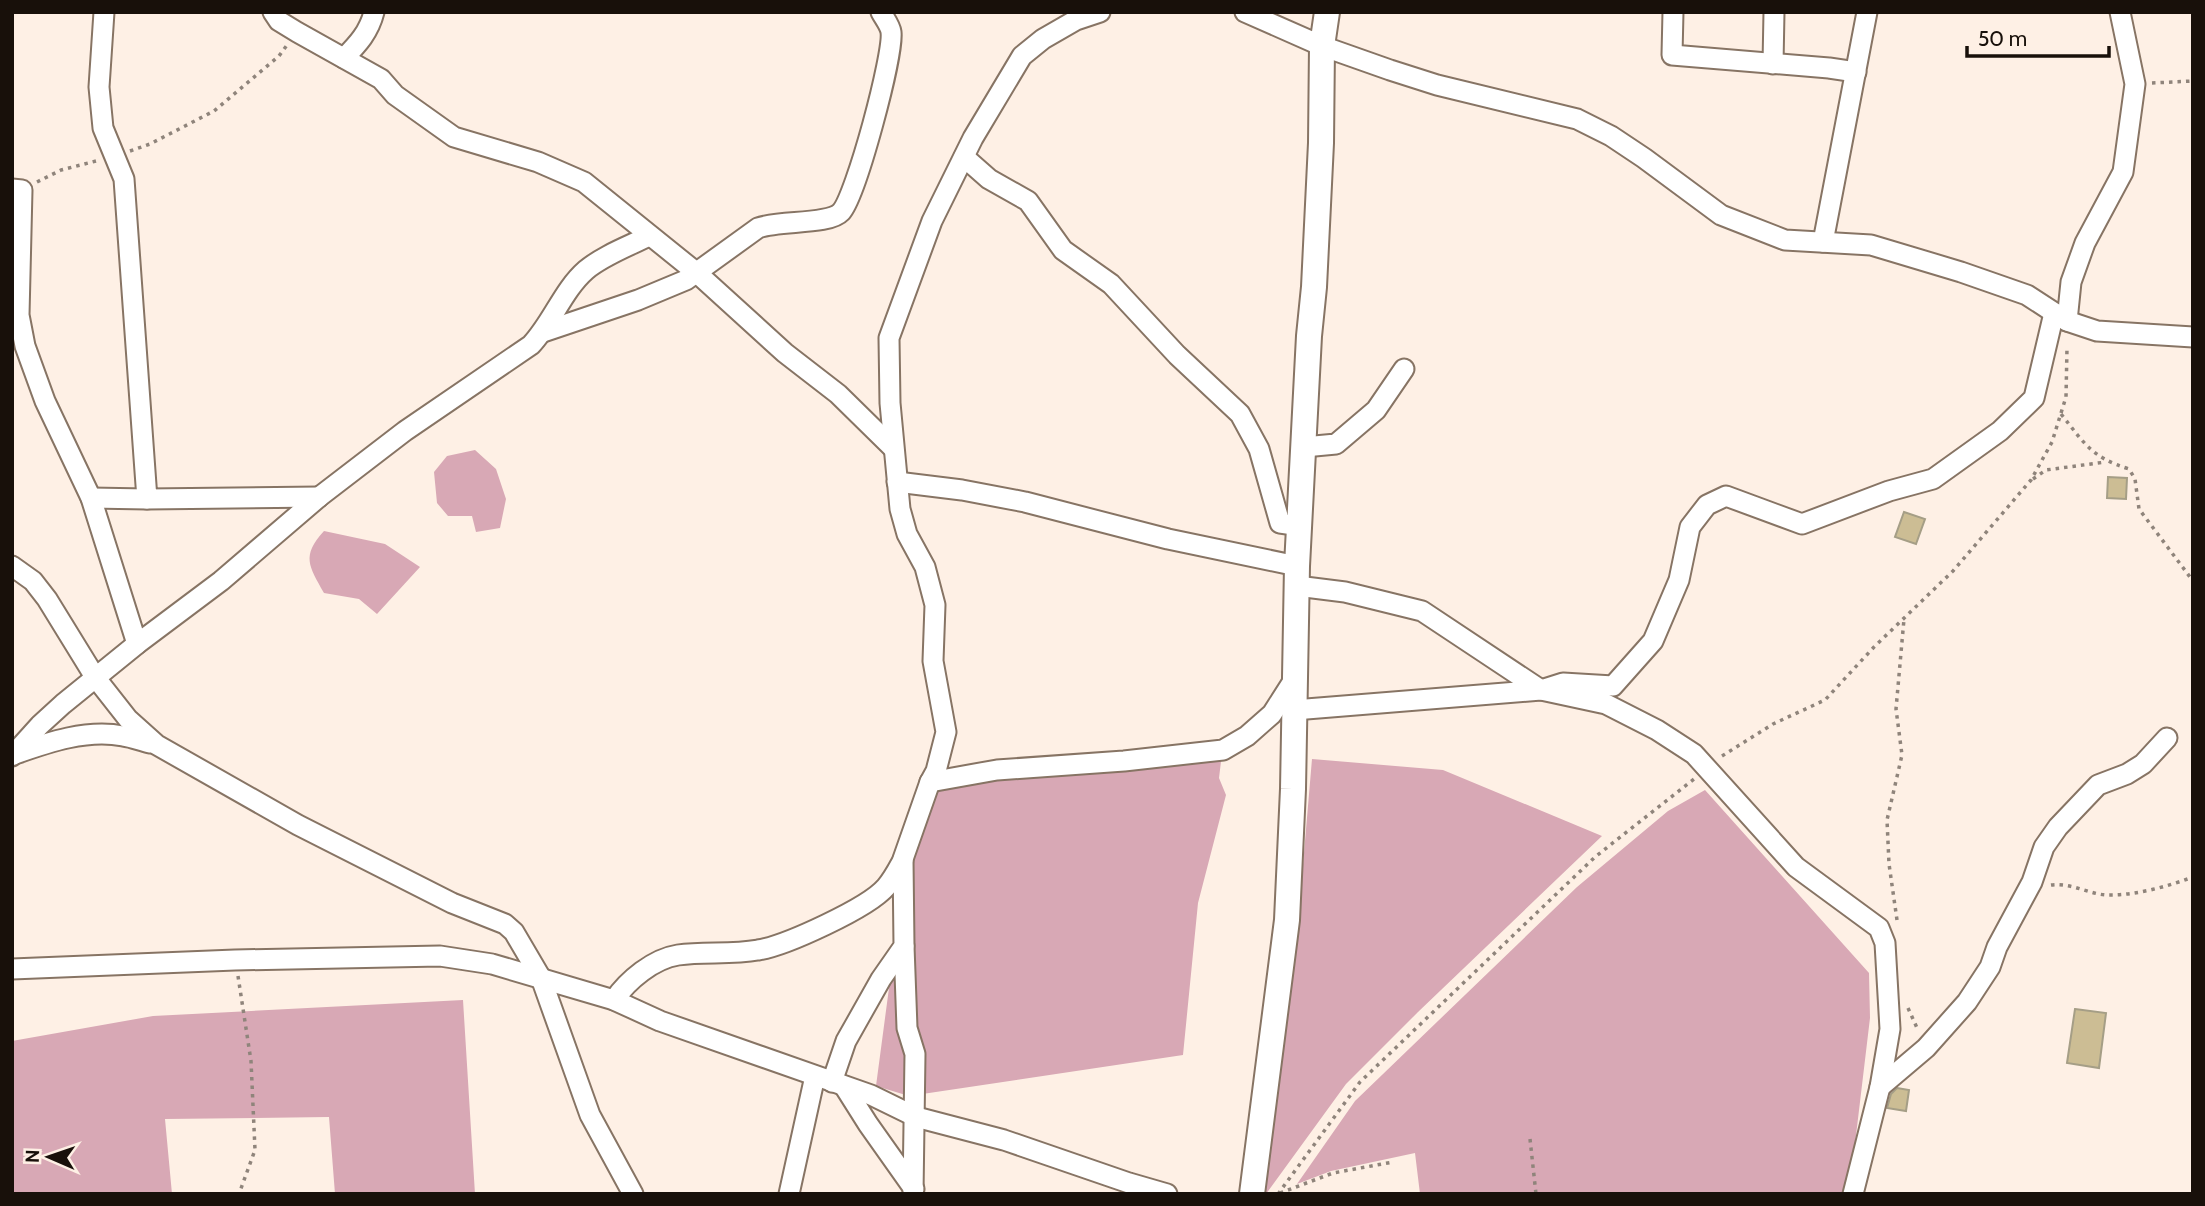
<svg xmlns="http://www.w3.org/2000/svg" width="2205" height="1206" viewBox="0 0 2205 1206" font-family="Cabin,sans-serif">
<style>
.forest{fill:#d8a8b5}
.building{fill:#ccbd94;stroke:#a59e86;stroke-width:2}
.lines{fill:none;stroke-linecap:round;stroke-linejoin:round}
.minor-casing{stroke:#877464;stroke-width:23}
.tertiary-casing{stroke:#877464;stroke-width:28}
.path{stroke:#8f847b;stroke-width:3.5;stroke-dasharray:3.5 5;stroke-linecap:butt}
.minor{stroke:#fff;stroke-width:19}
.tertiary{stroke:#fff;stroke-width:24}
</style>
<rect width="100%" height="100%" fill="#fef0e5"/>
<g class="forest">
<polygon points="475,450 496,469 506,499 500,528 476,532 472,516 448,516 437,503 434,472 447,456"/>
<path d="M324,531l61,13 35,23 -43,47 -18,-15 -35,-6c-15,-27 -23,-37 0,-62z"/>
<polygon points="1223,745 1219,778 1226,795 1198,903 1183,1055 909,1096 876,1086 906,860 935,777 1041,757 1124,755"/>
<polygon points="1312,759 1443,770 1602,836 1418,1012 1346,1084 1266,1194 1261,1194 1297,935"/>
<polygon points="1705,790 1869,973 1870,1018 1849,1194 1420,1194 1415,1153 1331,1171 1297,1184 1355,1101 1577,887 1668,811"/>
<polygon points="463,1000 475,1194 335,1194 329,1117 165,1119 172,1194 12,1194 12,1041 153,1016"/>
</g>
<g class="building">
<polygon points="2108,477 2127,478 2126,499 2107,498"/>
<polygon points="1904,512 1925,519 1916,544 1895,537"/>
<polygon points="2075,1009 2106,1013 2099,1068 2067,1063"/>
<polygon points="1897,1088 1909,1090 1906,1111 1887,1108 1891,1094"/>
</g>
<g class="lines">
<g class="minor-casing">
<g id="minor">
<polyline points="104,12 99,87 103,128 124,179 147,499 319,497"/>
<polyline points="273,12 279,21 297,32 381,79 395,95 454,137 538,162 584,182 697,273 785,353 838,394 893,448"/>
<polyline points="1245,12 1322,46 1390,70 1437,85 1577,119 1611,136 1644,158 1721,215 1785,240 1871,245 1961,272 2027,295 2067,321 2097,331 2193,337"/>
<polyline points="1673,12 1672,55 1829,68 1856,72"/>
<path d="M344,58c14,-14 25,-26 30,-46"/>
<polyline points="1773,64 1774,12"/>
<polyline points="964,157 989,179 1028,201 1063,250 1111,284 1177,355 1240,414 1259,449 1280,523 1301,526"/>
<polyline points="12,189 22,190 19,315 25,346 45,401 91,498 137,644"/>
<polyline points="1823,242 1867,12"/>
<polyline points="2067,321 2071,282 2085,243 2123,172 2135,84 2120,12"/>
<path d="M543,332l95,-32 48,-20 72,-52c21,-8 71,-3 83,-16 15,-16 53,-158 50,-180 -1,-7 -7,-14 -10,-20"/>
<polyline points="1304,447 1336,444 1376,410 1404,369"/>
<polyline points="897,482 962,490 1025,502 1168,539 1297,566"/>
<polyline points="91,498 147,499"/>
<polyline points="12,566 33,581 47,599 95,677 128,719 157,745 298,825 452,903 505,924 514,932 541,978 590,1115 633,1194"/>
<polyline points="1297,586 1345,592 1422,611 1541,690 1606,704 1657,730 1694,754 1796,867 1879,928 1885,943 1890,1029 1880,1087 1853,1194"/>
<polyline points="1294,710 1541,690 1563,683 1613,686 1653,641 1679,580 1690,527 1707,505 1726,496 1802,524 1889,491 1933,479 2000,431 2034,398 2054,313"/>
<path d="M15,754c34,-12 72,-25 108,-18 9,1 18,5 27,7"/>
<path d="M12,756l28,-31 23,-21 74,-60 84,-63 98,-84 86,-66 126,-86c21,-22 32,-55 55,-75 18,-15 43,-24 63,-34"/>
<polyline points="930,782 997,770 1124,761 1223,750 1247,736 1272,714 1295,678"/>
<polyline points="904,946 907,1028 915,1054 913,1194"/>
<polyline points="12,969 235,960 440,956 492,964 614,1000 660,1021 871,1095 916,1117 1004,1140 1129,1183 1167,1194"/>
<path d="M614,1000c14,-20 39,-41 64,-45 26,-4 52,0 80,-5 27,-4 110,-42 128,-63 7,-8 12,-18 17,-27"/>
<polyline points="832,1082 846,1041 881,979 904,946 903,859 930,782 936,771 946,732 933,661 935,605 925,567 907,534 900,509 890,403 889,338 932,221 973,138 1022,56 1043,39 1076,20 1100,12"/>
<polyline points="844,1086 868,1124 914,1189"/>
<polyline points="1880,1087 1926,1048 1967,1002 1990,967 1997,947 2032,882 2044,847 2058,827 2098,785 2127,774 2143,764 2167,738"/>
<polyline points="789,1194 815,1076"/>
</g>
</g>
<g class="tertiary-casing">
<polyline id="tertiary" points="1252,1194 1287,920 1293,789 1297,566 1309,336 1314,287 1321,143 1322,46 1327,12"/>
</g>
<g class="path">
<polyline points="2152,83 2193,81"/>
<polyline points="130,151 150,144 214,111 279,56 287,45"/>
<polyline points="37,182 61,170 96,161"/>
<path d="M2061,414c24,30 30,43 68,55l6,10 4,30 54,72"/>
<polyline points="2033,479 2046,470 2106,462"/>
<polyline points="1722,756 1773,724 1825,700 1874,647 1953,571 2031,480 2052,442 2066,397 2067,348"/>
<path d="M2051,885c21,-3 40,11 60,10 26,0 58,-9 82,-18"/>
<polyline points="1897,920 1889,864 1887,820 1902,755 1896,709 1904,619"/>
<polyline points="238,976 251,1061 255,1150 239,1194"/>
<polyline points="1908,1008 1918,1030"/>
<polyline points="1530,1139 1536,1194"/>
<polyline points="1280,1193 1333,1173 1393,1162"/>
<polyline points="1278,1194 1360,1082 1595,857 1694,779"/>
</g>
<use href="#minor" class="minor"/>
<use href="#tertiary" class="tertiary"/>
</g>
<rect width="2205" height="1206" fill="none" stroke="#18100a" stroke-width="28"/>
<g transform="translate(49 1157) rotate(272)" stroke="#fef0e5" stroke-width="5" paint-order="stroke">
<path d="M0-5L12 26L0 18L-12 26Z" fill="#18100a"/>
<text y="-10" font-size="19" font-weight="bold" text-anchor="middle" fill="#18100a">N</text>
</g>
<path d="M1967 46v10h142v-10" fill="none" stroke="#18100a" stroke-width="3.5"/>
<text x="1978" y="46" font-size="21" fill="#18100a" stroke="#fef0e5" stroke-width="5" paint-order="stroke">50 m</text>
</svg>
